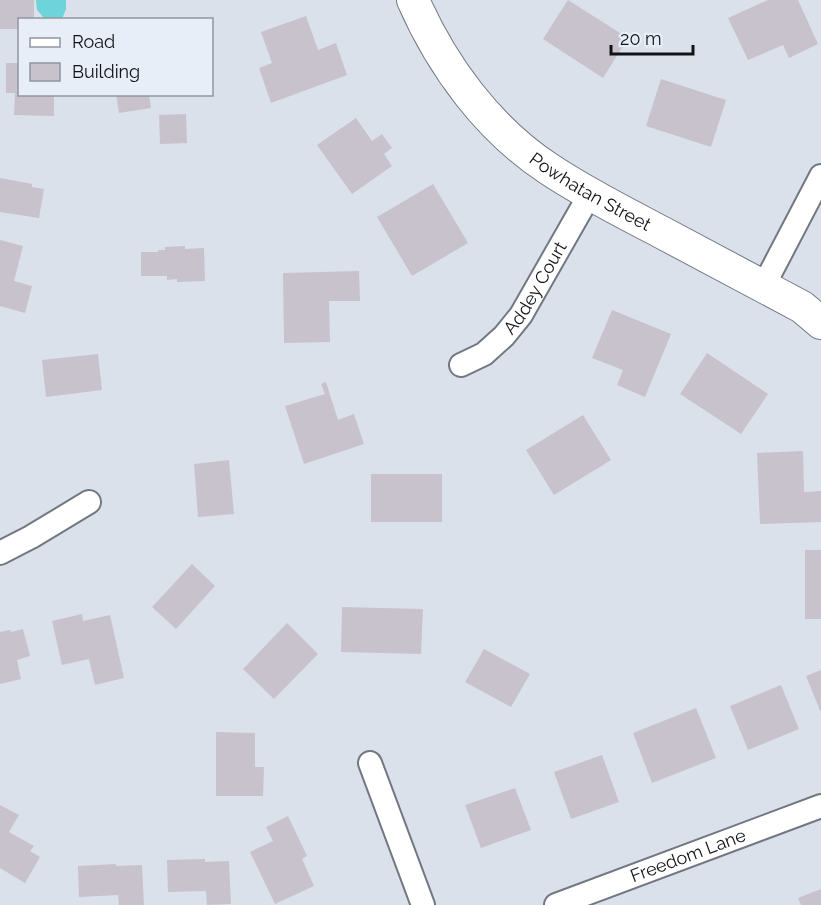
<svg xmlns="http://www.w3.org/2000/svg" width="821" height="905" viewBox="0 0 821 905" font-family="Raleway,sans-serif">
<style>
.water{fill:#6ed3db}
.building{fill:#c8c2cc}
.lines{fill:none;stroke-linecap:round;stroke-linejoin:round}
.street-casing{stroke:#727881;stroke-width:26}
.secondary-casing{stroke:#727881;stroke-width:34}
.street{stroke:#fff;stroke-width:22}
.secondary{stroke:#fff;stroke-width:32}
.labels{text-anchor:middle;stroke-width:6;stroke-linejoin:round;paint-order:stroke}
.street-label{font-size:18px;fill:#101316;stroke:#e7eef8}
</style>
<rect width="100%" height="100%" fill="#dae1eb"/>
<polygon class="water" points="36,0 66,0 66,9 62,19 45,19 37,10"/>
<g class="building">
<polygon points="0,0 34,0 34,20 20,20 20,29 0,29"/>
<polygon points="568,0 628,38 603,78 543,39"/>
<polygon points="768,0 798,0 818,44 789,58 783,45 748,60 728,18"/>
<polygon points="306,16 318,50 336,43 347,75 271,103 259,68 272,63 261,32"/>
<polygon points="6,63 20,63 20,94 54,94 54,116 14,115 15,93 6,93"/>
<polygon points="661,79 726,100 711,147 646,126"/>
<polygon points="116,94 149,94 151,108 119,113"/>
<polygon points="186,114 187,143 160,144 159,115"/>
<polygon points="356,118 372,141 382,134 392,148 384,154 392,166 352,194 317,145"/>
<polygon points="0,178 32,184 32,187 44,189 39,218 0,212"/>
<polygon points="433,184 468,243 412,276 377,217"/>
<polygon points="0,240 23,246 14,281 32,286 25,313 0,306"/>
<polygon points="185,246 185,249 204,248 205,281 177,282 177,279 167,280 167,276 141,276 141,252 158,252 158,250 165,250 165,247"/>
<polygon points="359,271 360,301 329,301 330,342 284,343 283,273"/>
<polygon points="612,310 671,334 645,397 617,385 623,370 592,358"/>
<polygon points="707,353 768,394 741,434 680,394"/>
<polygon points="98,354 102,390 46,397 42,360"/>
<polygon points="326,382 338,420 354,414 364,444 304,464 285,406 325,394 321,384"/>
<polygon points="583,415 611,460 554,495 526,450"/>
<polygon points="803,451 804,492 821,491 821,522 760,524 757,453"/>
<polygon points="229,460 234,514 198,517 194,464"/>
<rect x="371" y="474" width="71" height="48"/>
<rect x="805" y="550" width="16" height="69"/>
<polygon points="192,564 215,586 176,629 152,607"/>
<polygon points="342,607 423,609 421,654 341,652"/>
<polygon points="82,614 83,621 110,615 124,678 95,685 89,659 62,665 52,621"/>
<polygon points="287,623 318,654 274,699 243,669"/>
<polygon points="23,629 30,656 17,660 21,679 0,684 0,632 10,630 11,632"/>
<polygon points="484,649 530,674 511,707 465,682"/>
<polygon points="821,670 821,713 806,676"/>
<polygon points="781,685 799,729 748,750 730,706"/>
<polygon points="696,708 716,758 652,783 633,733"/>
<polygon points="216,732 255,733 255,767 264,767 263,796 216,796"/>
<polygon points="602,755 619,802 571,819 554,772"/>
<polygon points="515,788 531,830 481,848 465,805"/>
<polygon points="0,805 19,815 9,832 34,846 30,851 40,857 25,883 0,868"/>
<polygon points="288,816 307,856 302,859 314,886 275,904 250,852 273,841 266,827"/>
<polygon points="205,859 205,862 229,861 231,904 207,905 206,891 168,892 167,860"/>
<polygon points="116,864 116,866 142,865 144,905 119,905 118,895 79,897 78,866"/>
<polygon points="821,889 821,905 801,905 798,898"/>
</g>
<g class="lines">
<g class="street-casing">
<g id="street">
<polyline points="763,287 821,176"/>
<path id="s1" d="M461,365l23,-11 20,-18 17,-21 69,-121"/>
<polyline points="0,553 31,537 89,502"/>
<polyline points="370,763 423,905"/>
<path id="s2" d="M556,905l265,-99"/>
</g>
</g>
<g class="secondary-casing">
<g id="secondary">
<path id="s3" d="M413,0c29,66 75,129 136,169 36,24 74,43 112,63 47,25 94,50 141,75l19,16"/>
</g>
</g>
<use href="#street" class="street"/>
<use href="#secondary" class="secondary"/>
</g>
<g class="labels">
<g class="street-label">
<text dy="6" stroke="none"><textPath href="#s3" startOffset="267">Powhatan Street</textPath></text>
<text dy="6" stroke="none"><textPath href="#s1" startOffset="110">Addey Court</textPath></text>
<text dy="6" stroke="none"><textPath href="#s2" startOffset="141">Freedom Lane</textPath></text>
</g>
</g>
<rect x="18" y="18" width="195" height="78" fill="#e7eef8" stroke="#91969e" stroke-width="1.5"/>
<rect x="30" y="38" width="30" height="9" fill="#ffffff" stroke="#91969e" stroke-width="1.5"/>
<text x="72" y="48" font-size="18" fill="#101316">Road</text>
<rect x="30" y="63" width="30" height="18" fill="#c8c2cc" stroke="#91969e" stroke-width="1.5"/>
<text x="72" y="78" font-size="18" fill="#101316">Building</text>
<path d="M611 45v9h82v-9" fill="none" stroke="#101316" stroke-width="3"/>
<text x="620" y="45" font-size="18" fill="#101316" stroke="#e7eef8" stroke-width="4.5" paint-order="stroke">20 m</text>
</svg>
